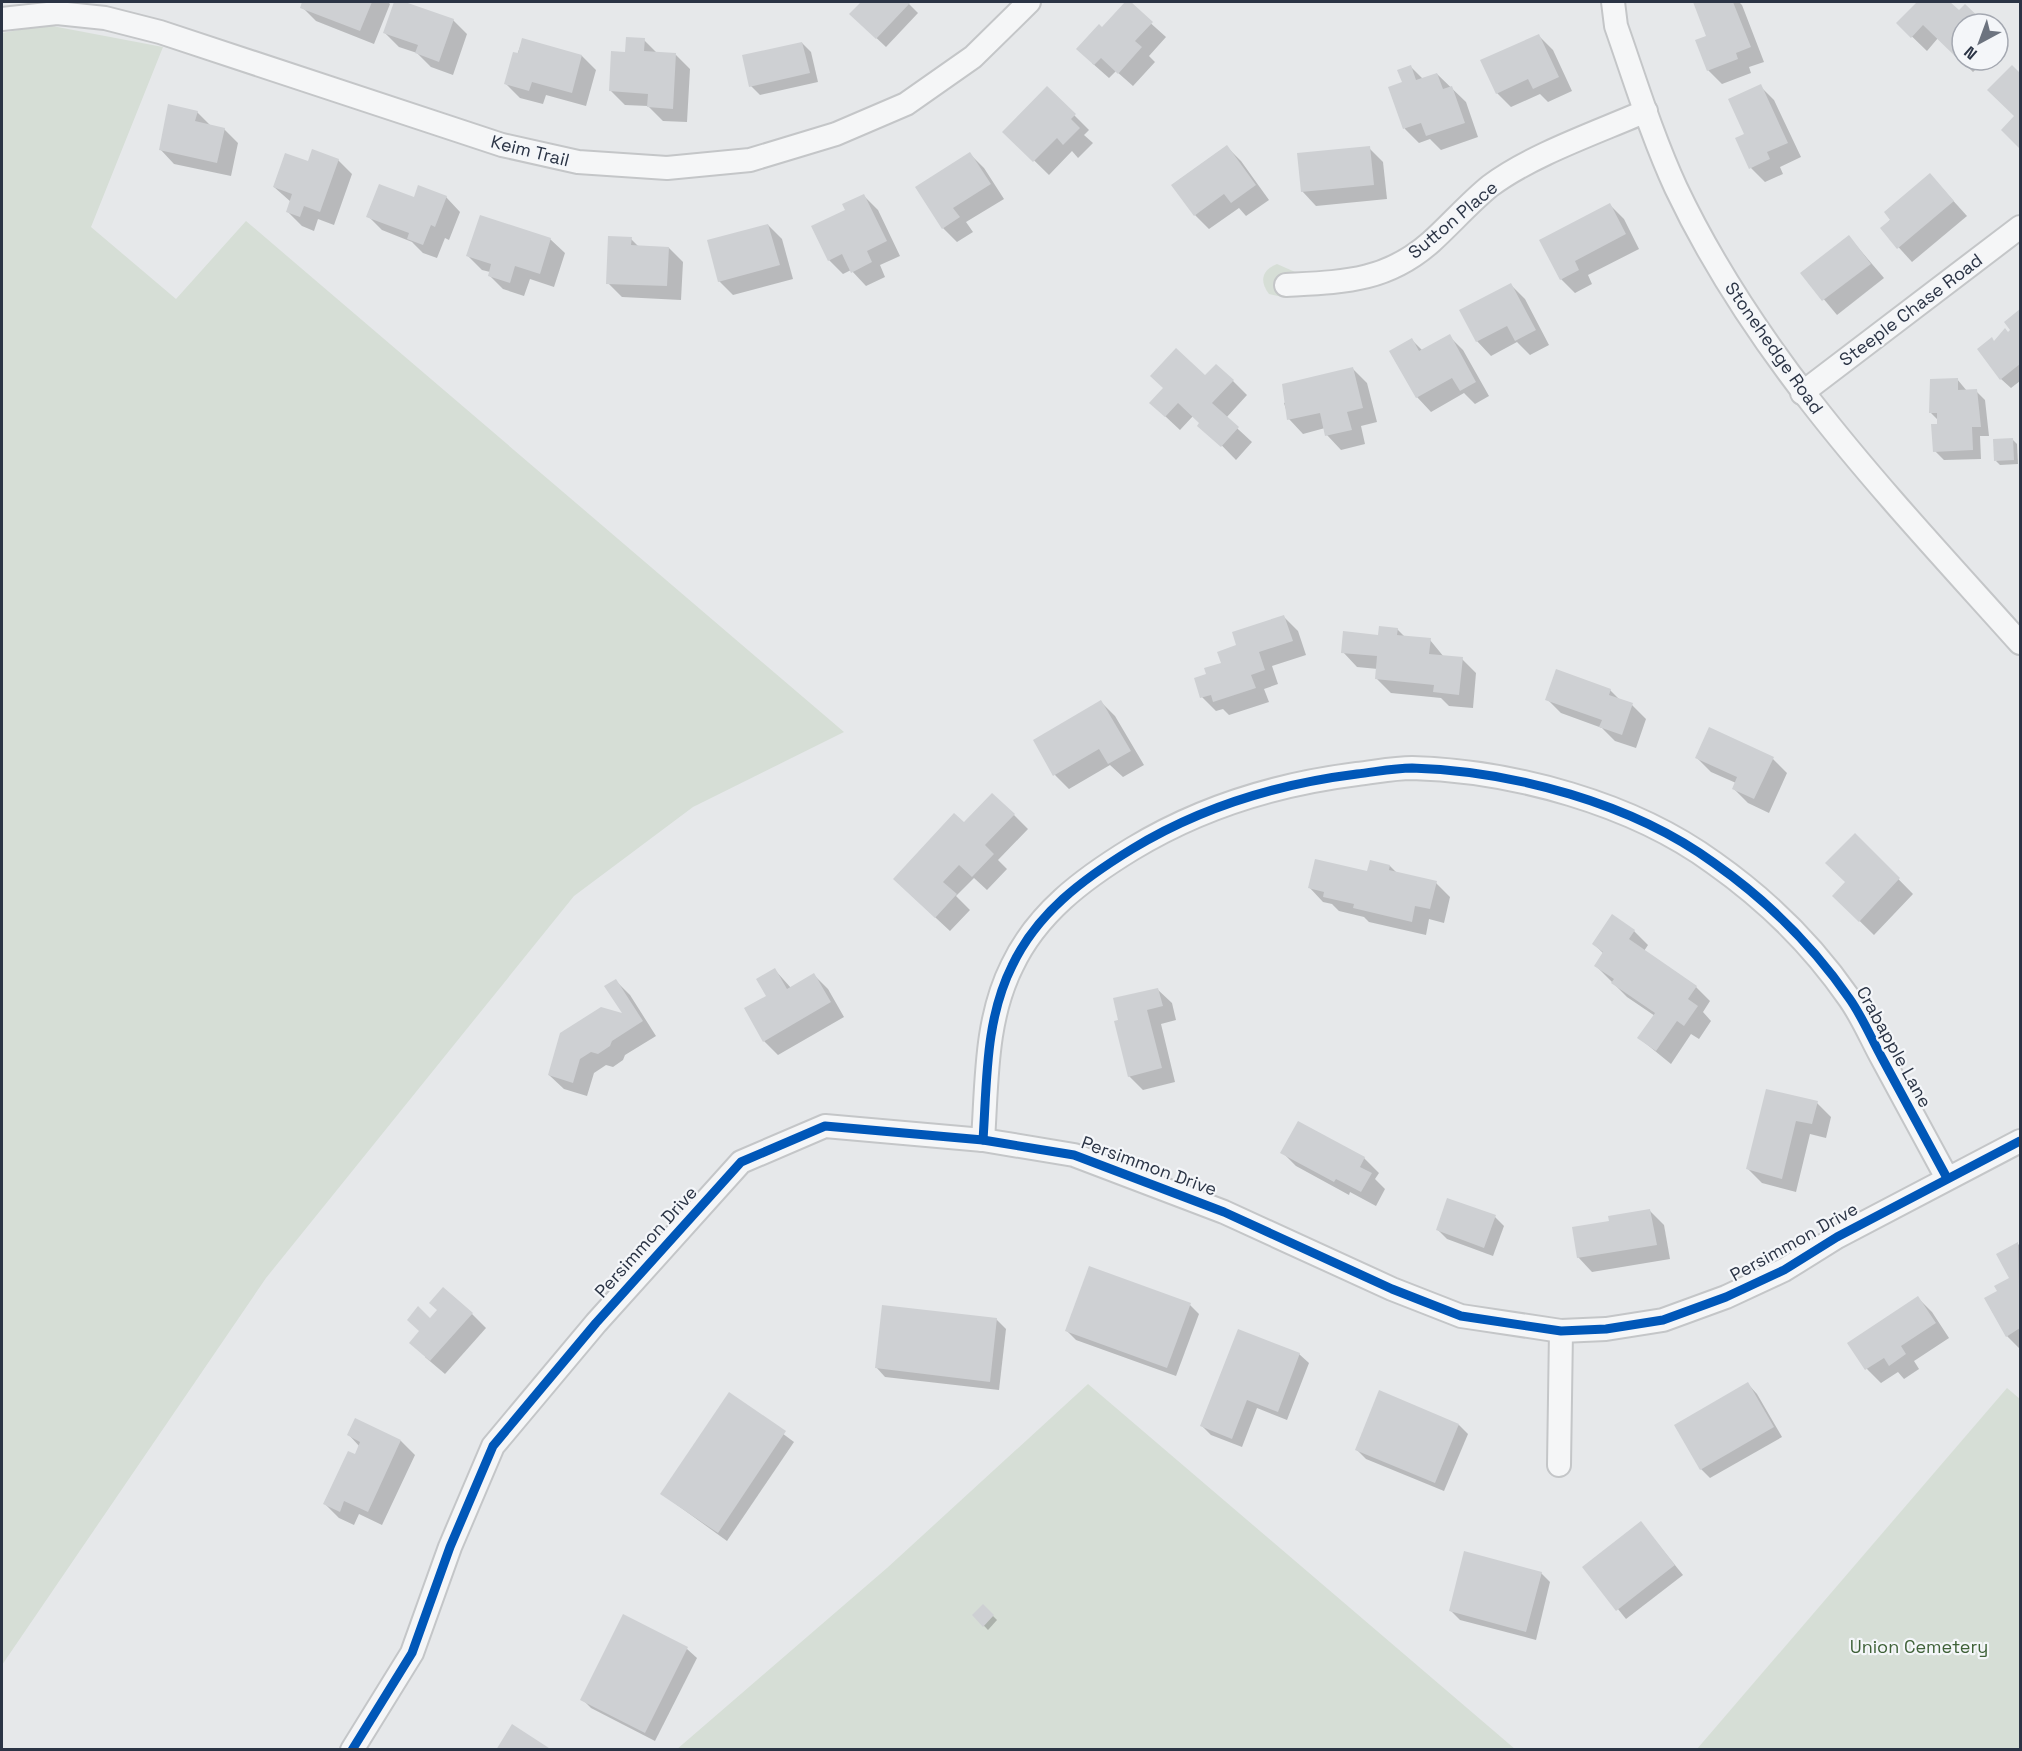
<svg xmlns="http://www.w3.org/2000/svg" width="2022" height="1751" viewBox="0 0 2022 1751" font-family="'Space Grotesk',sans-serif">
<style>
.green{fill:#d6ded6}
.shadow{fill:#0003}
.building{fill:#ced0d3}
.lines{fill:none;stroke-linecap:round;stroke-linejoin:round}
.street-casing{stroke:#c4c6c8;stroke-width:26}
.street{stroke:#f5f6f7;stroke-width:22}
.cycleway-casing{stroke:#f4f6f9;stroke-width:13}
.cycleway{stroke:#0057b8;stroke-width:9}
.labels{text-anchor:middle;stroke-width:4.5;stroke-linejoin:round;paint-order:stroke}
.street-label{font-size:18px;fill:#2b3445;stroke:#f4f6f9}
.park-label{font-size:18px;fill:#3f6138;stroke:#f4f6f9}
</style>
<rect width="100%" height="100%" fill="#e6e8ea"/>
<g class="green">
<polygon points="47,25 163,47 91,227 176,299 246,221 844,732 693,807 574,896 266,1278 2,1665 2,33"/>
<path d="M1277,264l25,11 10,16 -25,7 -18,-4c-10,-13 -7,-24 8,-30z"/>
<polygon points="1088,1384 1515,1749 676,1750 887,1568"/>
<polygon points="2007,1388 2020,1399 2020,1749 1697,1749"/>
</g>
<g class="shadow">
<polygon points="304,2 388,2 390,4 374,44 316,21 302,7"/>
<polygon points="396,2 453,20 467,34 453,75 431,67 417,53 399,47 385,33"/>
<polygon points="863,2 907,2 918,13 886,47 851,14"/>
<polygon points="1127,2 1166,37 1149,56 1155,62 1133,86 1116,71 1109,78 1092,63 1102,29"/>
<polygon points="1699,2 1739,2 1742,5 1764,62 1749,67 1751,73 1722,84 1708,70 1708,37 1695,3"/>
<polygon points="1919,2 1948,2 1959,12 1984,24 1962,24 1962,60 1985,60 1973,72 1938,38 1927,51 1898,23"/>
<polygon points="1539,36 1553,50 1572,91 1548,102 1540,94 1511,107 1497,93"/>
<polygon points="523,39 582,56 596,70 586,106 546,95 543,104 520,98 506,84"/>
<polygon points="644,40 658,54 676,55 690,69 687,122 663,121 648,106 625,105 611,91 626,53"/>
<polygon points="802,43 811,52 818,82 760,95 751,86"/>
<polygon points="1411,67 1423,79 1437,74 1466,102 1478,137 1441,150 1430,139 1419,143 1405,129 1390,88 1403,83"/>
<polygon points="2012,67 2020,75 2020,148 2003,130 2016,116"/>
<polygon points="1760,86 1774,100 1801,157 1780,167 1783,174 1765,182 1751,168 1746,135"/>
<polygon points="1047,88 1089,130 1084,135 1093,143 1078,158 1072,151 1049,175 1005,132"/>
<polygon points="197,112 211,126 224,129 238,143 231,176 174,164 160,149"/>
<polygon points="1227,147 1241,161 1269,200 1246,216 1239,208 1209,229 1195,215"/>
<polygon points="1369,148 1383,162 1387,199 1316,206 1302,191"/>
<polygon points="970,154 984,168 1004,199 966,222 973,232 957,242 943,228"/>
<polygon points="338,160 352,174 334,225 318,219 314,231 302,226 288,212 291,202 274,187 309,163"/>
<polygon points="1930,175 1967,216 1912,262 1882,229"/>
<polygon points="864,196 878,210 900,256 880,265 885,277 866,286 851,270 843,274 829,260 847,211"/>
<polygon points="446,197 460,212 449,240 445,238 437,258 423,253 412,242 382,230 368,216 415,199"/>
<polygon points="1610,205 1624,219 1639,249 1588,275 1592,284 1575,293 1561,279"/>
<polygon points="768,225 782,239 793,279 733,295 719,281"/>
<polygon points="1849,237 1884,278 1837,315 1802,273"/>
<polygon points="550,239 565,253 554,287 530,279 524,296 503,289 489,275 490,272 482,270 468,256"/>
<polygon points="631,239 639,247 669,248 683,262 681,300 622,297 608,283"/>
<polygon points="1511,285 1525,299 1549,345 1530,355 1517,342 1491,356 1477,341"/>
<polygon points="2020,311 2020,381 2011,388 2001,379 1995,342 2012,331 2006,322"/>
<polygon points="1449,336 1463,350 1489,396 1475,404 1464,393 1431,412 1417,397 1412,340 1423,351"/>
<polygon points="1353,369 1367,383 1377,422 1361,426 1365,444 1341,450 1327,435 1325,428 1303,434 1289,419 1284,403"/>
<polygon points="1205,377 1233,381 1247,395 1226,418 1252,442 1236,460 1193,416 1180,430 1151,403 1164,389"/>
<polygon points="1957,379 1967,391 1976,391 1985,400 1989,436 1980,436 1981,459 1944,460 1935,451 1938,420 1931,413"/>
<polygon points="2013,440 2017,444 2018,464 2000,465 1996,461"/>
<polygon points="1284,617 1298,631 1306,655 1272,666 1278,684 1264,689 1269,702 1229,715 1223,709 1216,711 1202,697 1208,675"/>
<polygon points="1397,629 1405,637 1430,640 1444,657 1462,659 1476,673 1473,708 1449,706 1441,698 1391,693 1377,679 1378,669 1357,667 1343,652"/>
<polygon points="1610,690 1621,701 1632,705 1646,719 1636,748 1615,741 1602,728 1561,713 1547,699"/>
<polygon points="1101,702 1115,716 1144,765 1123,777 1110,765 1069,789 1055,775 1035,741"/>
<polygon points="1697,758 1773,759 1787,773 1769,813 1748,803 1734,789 1736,783 1711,772"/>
<polygon points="1014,815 1028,829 998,860 1007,869 987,890 974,878 956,896 970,910 950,931 909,893 964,824"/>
<polygon points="1855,835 1913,894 1874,935 1834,896 1847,882"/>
<polygon points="1390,866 1397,873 1436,883 1450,897 1444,923 1429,919 1426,935 1369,922 1364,917 1339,911 1332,904 1323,902 1309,887"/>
<polygon points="1634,931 1648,945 1644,951 1696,987 1710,1001 1703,1012 1711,1021 1699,1039 1691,1034 1671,1064 1639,1038 1655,1016 1627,997 1596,966 1604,954 1594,944"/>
<polygon points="775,970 791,988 814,975 828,989 844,1017 778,1055 764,1041 768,997"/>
<polygon points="616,981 630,995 656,1036 625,1055 623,1060 613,1067 606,1065 594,1073 587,1096 564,1089 549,1075 625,1016"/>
<polygon points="1157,989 1172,1003 1176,1020 1161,1024 1175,1082 1143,1090 1129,1076 1116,1022"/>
<polygon points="1767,1090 1817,1103 1831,1117 1826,1138 1810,1134 1796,1192 1762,1183 1748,1169"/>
<polygon points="1298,1123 1364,1158 1379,1173 1375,1179 1385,1189 1376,1206 1350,1192 1349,1195 1296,1166 1282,1152"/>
<polygon points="1650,1211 1664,1225 1670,1259 1592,1272 1578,1257 1611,1222"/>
<polygon points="1495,1217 1504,1226 1493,1256 1447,1239 1438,1230"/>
<polygon points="2018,1244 2020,1246 2020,1349 2007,1336 1999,1292 2011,1278 1998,1254"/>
<polygon points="1918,1298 1932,1312 1949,1338 1914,1361 1919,1369 1904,1379 1898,1372 1881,1383 1867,1369 1849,1343"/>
<polygon points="1190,1305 1199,1314 1176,1376 1076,1340 1067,1331"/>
<polygon points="472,1314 486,1328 445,1374 425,1357 430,1320"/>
<polygon points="996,1319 1006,1329 999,1390 885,1377 876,1367"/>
<polygon points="1299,1354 1309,1363 1287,1420 1257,1408 1242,1447 1211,1435 1202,1426"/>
<polygon points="1748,1384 1757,1394 1782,1437 1710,1478 1701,1469"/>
<polygon points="729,1394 794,1442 727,1541 662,1494"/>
<polygon points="1459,1425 1468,1434 1444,1491 1366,1459 1356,1449"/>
<polygon points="349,1435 401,1441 415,1455 382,1525 359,1514 354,1525 339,1518 325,1504 360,1447"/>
<polygon points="1641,1523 1683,1575 1626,1619 1584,1567"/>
<polygon points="1541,1573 1550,1582 1536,1640 1460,1620 1451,1611"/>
<polygon points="983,1606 997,1620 988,1630 974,1615"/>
<polygon points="623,1616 687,1649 697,1658 655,1741 591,1708 582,1699"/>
</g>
<g class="building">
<polygon points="302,2 372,2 360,31 300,8"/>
<polygon points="394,2 405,2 454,19 439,62 415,53 418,45 383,33"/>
<polygon points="861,2 909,2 910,3 876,39 849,14"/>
<polygon points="1125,2 1131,2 1153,22 1135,41 1142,47 1118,74 1101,58 1094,65 1076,49 1099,24 1102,27"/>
<polygon points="1693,2 1733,2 1751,47 1736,53 1738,59 1707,71 1695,40 1706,36"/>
<polygon points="1917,2 1950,2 1959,10 1965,4 1986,24 1962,24 1962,55 1958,59 1923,25 1911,38 1896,23"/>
<polygon points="1539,34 1559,77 1533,89 1528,79 1496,94 1480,60"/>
<polygon points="626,37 645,38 644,51 676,53 673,109 647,107 648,94 609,91 611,51 625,52"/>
<polygon points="522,38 582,55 572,93 532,82 529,91 504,84 513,52 518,53"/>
<polygon points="802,42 810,73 749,87 742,55"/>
<polygon points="1411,65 1416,80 1437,73 1443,89 1452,86 1465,123 1426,136 1421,123 1403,129 1388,87 1402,82 1397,70"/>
<polygon points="2012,65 2020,73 2019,148 2001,130 2014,116 1987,90"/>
<polygon points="1761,84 1788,143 1767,152 1770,159 1749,169 1735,138 1744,134 1728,99"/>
<polygon points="1047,86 1076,114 1071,119 1080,128 1063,145 1057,138 1033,162 1002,132"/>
<polygon points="168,104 198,111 195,121 225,128 217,163 159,150"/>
<polygon points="1227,145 1256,185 1231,203 1224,194 1194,216 1171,185"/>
<polygon points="1370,146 1374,185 1301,192 1297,153"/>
<polygon points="312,149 339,159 320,212 304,206 300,217 286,212 292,194 273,187 285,153 308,161"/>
<polygon points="970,152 991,184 953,208 960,217 942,229 915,187"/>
<polygon points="1930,173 1954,201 1897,249 1880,228 1890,220 1884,212"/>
<polygon points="379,184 414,197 418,185 447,196 435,227 431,225 423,245 407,239 409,233 366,217"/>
<polygon points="864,194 887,241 867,251 872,262 851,273 842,254 828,261 811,226 845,210 842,204"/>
<polygon points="1610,203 1626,234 1575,261 1579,270 1560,280 1539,240"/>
<polygon points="480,215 551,238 540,274 515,266 510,283 488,276 491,264 466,256"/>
<polygon points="768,224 780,265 718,282 707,240"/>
<polygon points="1849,235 1871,264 1822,301 1800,273"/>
<polygon points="608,236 632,237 631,245 669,247 667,286 606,284"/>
<polygon points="1511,283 1536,330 1515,341 1507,326 1476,342 1459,310"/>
<polygon points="2020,309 2020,364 2000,380 1977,349 1992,337 1994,341 2005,328 2008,332 2010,330 2004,322"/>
<polygon points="1450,334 1476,382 1460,391 1452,378 1416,398 1389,351 1412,338 1419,351"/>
<polygon points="1176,348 1205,375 1216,364 1234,380 1212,403 1239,427 1221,447 1197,426 1199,423 1178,403 1165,417 1149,403 1163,388 1150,376"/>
<polygon points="1353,367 1363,408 1347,412 1352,430 1325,436 1320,413 1287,420 1282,384"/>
<polygon points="1958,378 1958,390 1977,389 1981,427 1972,427 1973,450 1933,452 1931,424 1937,424 1937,413 1929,413 1930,379"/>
<polygon points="2013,438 2014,460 1994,461 1993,439"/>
<polygon points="1284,615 1293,641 1259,652 1265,670 1251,675 1256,688 1213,702 1211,695 1200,698 1194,678 1206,674 1204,668 1221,663 1217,652 1236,645 1232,632"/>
<polygon points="1379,626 1398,628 1397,635 1431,638 1429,654 1463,657 1459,695 1433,692 1434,685 1375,679 1377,656 1341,653 1343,631 1378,635"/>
<polygon points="1556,669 1611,689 1609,695 1633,703 1622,735 1599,727 1602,720 1545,700"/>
<polygon points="1101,700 1131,751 1108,764 1099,749 1053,776 1033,740"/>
<polygon points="1709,727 1774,757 1754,799 1732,789 1737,777 1695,758"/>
<polygon points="992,793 1015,814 985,845 994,854 972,877 959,865 943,882 957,894 935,918 893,879 954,813 964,822"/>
<polygon points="1855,833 1900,878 1859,922 1832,896 1845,882 1825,863"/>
<polygon points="1315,859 1367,871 1370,860 1390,865 1389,870 1437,881 1430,909 1415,906 1412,922 1353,908 1354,904 1323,897 1324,892 1308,888"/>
<polygon points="1612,914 1635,930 1629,939 1697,986 1688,999 1698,1006 1684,1026 1677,1021 1656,1051 1637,1038 1655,1013 1611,983 1614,979 1594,966 1603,952 1592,944"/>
<polygon points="775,968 787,989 814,973 831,1002 763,1042 744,1008 766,996 756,979"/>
<polygon points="616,979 643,1021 612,1041 610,1046 598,1054 591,1052 580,1059 573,1083 548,1075 560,1033 601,1007 622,1013 604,986"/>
<polygon points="1158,988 1163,1006 1147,1010 1162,1068 1128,1077 1114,1021 1118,1020 1113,998"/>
<polygon points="1766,1089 1818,1101 1812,1124 1796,1121 1782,1179 1746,1169"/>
<polygon points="1298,1121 1365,1157 1360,1167 1372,1173 1361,1192 1336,1179 1334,1182 1280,1153"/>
<polygon points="1447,1198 1496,1215 1484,1248 1436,1230"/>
<polygon points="1650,1209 1657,1245 1577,1258 1572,1227 1609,1221 1608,1216"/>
<polygon points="2018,1242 2020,1328 2006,1337 1984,1298 1997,1291 1994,1286 2009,1278 1996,1254"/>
<polygon points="1089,1266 1191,1303 1167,1368 1065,1331"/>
<polygon points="443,1287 473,1313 430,1361 409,1343 419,1331 407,1320 418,1306 430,1318 437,1310 429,1303"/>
<polygon points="1918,1296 1936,1323 1901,1346 1906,1354 1889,1366 1884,1358 1865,1370 1847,1343"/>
<polygon points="882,1305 997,1318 990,1382 875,1368"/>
<polygon points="1238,1329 1300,1353 1278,1412 1247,1400 1232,1439 1200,1426"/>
<polygon points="1748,1382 1774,1427 1700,1470 1674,1425"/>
<polygon points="1379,1390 1459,1424 1435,1483 1355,1450"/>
<polygon points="729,1392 786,1431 718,1533 660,1494"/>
<polygon points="355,1418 401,1440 368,1512 344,1501 340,1512 323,1504 348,1451 355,1454 360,1442 347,1435"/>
<polygon points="1641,1521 1675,1565 1616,1611 1582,1567"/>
<polygon points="1464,1551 1542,1572 1526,1632 1449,1611"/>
<polygon points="983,1604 994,1615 983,1627 972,1615"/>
<polygon points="623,1614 688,1647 645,1733 580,1700"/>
<polygon points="512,1724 552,1750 496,1750"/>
</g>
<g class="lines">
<g class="street-casing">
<g id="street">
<path d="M1613,2l3,24c19,54 36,110 60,162 83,175 217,313 344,455"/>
<polyline points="2,19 57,13 105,18 160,32 502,145 578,162 667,168 750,160 836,134 906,104 973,57 1029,2"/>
<path d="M1286,285c56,-3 100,-3 145,-43 20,-18 38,-39 59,-56 41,-31 108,-54 156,-75"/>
<polyline points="1802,393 2020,227"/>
<path d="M983,1140c4,-58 2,-120 29,-174 25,-53 71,-87 120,-117 69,-42 145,-65 225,-75 18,-2 37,-6 55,-6 101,3 220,35 302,95 51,36 99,83 135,135 13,18 22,40 33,60 22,40 43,80 65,120"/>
<polyline points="1559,1465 1561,1331"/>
<polyline points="352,1750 412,1653 450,1547 493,1446 596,1323 741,1162 825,1126 983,1140 1074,1155 1224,1212 1392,1289 1461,1316 1561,1331 1606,1329 1663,1320 1726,1297 1784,1270 1837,1237 2020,1141"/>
</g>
</g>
<use href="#street" class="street"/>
<g class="cycleway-casing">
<g id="cycleway">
<path d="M983,1140c4,-58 2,-120 29,-174 25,-53 71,-87 120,-117 69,-42 145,-65 225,-75 18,-2 37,-6 55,-6 101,3 220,35 302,95 51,36 99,83 135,135 13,18 22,40 33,60 22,40 43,80 65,120"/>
<polyline points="352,1750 412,1653 450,1547 493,1446 596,1323 741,1162 825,1126 983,1140 1074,1155 1224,1212 1392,1289 1461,1316 1561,1331 1606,1329 1663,1320 1726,1297 1784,1270 1837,1237 2020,1141"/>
</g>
</g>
<use href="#cycleway" class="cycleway"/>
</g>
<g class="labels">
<g class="street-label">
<text transform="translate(530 151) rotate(14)" y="6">Keim Trail</text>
<text transform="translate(1453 220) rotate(-40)" y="6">Sutton Place</text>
<text transform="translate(1911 310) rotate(-37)" y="6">Steeple Chase Road</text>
<text transform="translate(1774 348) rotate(55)" y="6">Stonehedge Road</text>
<text transform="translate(1894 1047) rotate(61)" y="6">Crabapple Lane</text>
<text transform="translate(1149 1166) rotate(20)" y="6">Persimmon Drive</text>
<text transform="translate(646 1242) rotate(-48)" y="6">Persimmon Drive</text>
<text transform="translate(1794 1242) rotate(-29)" y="6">Persimmon Drive</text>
</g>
<g class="park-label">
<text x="1919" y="1653">Union Cemetery</text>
</g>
</g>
<rect width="2022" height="1751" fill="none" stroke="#2b3445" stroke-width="6"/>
<g transform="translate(1980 42) rotate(221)"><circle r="28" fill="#f4f6f9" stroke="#a4a8b1" stroke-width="1.5"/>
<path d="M0-4.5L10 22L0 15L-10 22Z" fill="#6c737f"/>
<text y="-9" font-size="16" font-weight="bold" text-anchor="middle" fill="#2b3445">N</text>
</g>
</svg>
